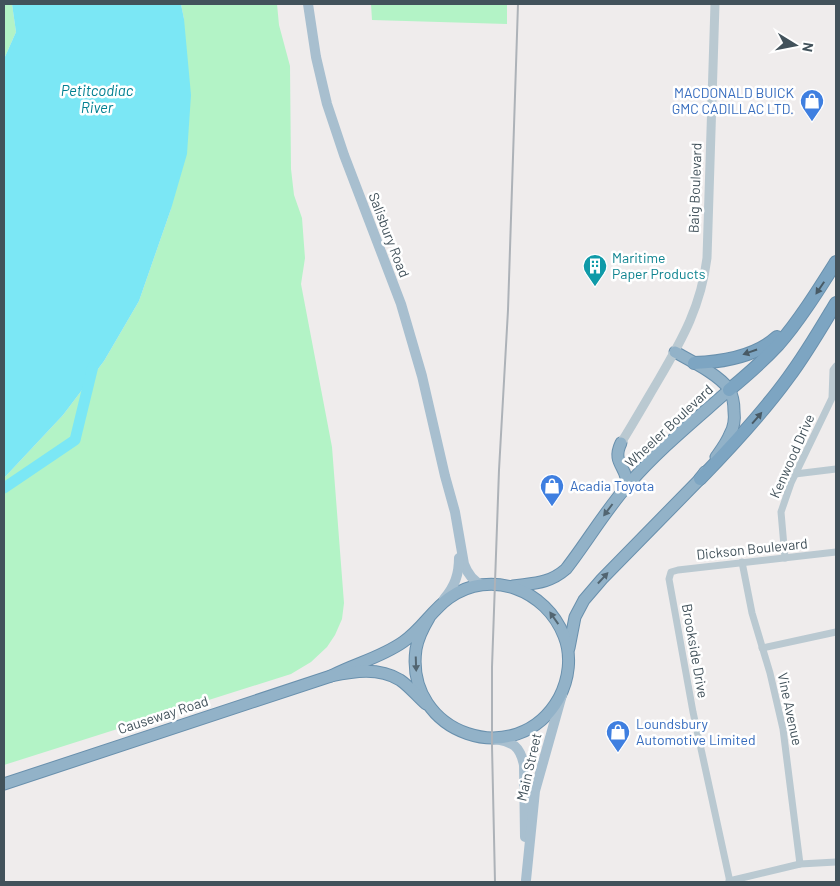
<svg xmlns="http://www.w3.org/2000/svg" width="840" height="886" viewBox="0 0 840 886" font-family="Barlow,sans-serif">
<style>
.green{fill:#b3f3c6}
.water{fill:#7be7f5}
.lines{fill:none;stroke-linecap:round;stroke-linejoin:round}
.river{stroke:#7be7f5;stroke-width:11}
.trunk-casing{stroke:#6990ad;stroke-width:13}
.motorway-casing{stroke:#6990ad;stroke-width:14}
.minor{stroke:#bac9d1;stroke-width:7}
.tertiary{stroke:#bac9d1;stroke-width:9}
.primary{stroke:#a8bfcf;stroke-width:10}
.trunk{stroke:#92b2c8;stroke-width:11}
.motorway{stroke:#7da5c2;stroke-width:12}
.rail{stroke:#adb2b8;stroke-width:2}
.oneway{fill:#485a65}
.oneway2{fill:#526571}
.labels{text-anchor:middle;stroke-width:5;stroke-linejoin:round;paint-order:stroke}
.shop-label{font-size:14px;fill:#366cbe;stroke:#fff;text-anchor:start}
.street-label{font-size:14px;fill:#42525b;stroke:#fff}
.culture-label{font-size:14px;fill:#0d838f;stroke:#fff;text-anchor:start}
.water-label{font-size:15px;font-style:italic;fill:#038091;stroke:#fff}
</style>
<rect width="100%" height="100%" fill="#efecec"/>
<g class="green">
<polygon points="4,4 12,4 16,32 4,59"/>
<polygon points="181,4 277,4 279,25 290,66 291,169 294,195 302,218 305,258 301,284 332,447 344,603 342,619 335,635 327,647 311,662 291,674 4,765 4,478 63,415 104,361 139,301 171,209 184,19"/>
<polygon points="371,4 507,4 507,24 372,20"/>
</g>
<polygon class="water" points="12,4 181,4 184,19 191,95 187,154 171,209 139,301 104,361 63,415 4,478 4,59 16,32"/>
<g class="lines">
<polyline class="river" points="4,488 75,440 93,366"/>
<g class="trunk-casing">
<g id="trunk">
<path d="M675,352c16,9 43,22 54,37 4,7 5,15 5,22 1,8 0,16 -4,23 -3,8 -9,16 -14,23"/>
<path d="M621,443c-10,21 7,23 6,43"/>
<path d="M513,586c20,-3 36,-2 53,-17 21,-27 39,-58 62,-84 30,-35 66,-64 101,-95"/>
<polyline points="569,648 575,617 584,600 602,579 700,479 705,472"/>
<path d="M331,676c25,-13 49,-18 72,-34 18,-12 29,-32 46,-44 42,-30 97,-8 115,38 8,20 5,43 -5,62 -42,75 -155,36 -143,-49 2,-11 7,-21 13,-31"/>
<path d="M4,784l327,-108c23,-5 48,-9 69,4 9,6 17,16 26,24"/>
</g>
</g>
<g class="motorway-casing">
<g id="motorway">
<path d="M694,363c29,-1 61,-6 83,-26"/>
<path d="M729,390c17,-14 34,-29 49,-45 21,-24 41,-56 58,-83"/>
<path d="M700,479c31,-32 62,-65 88,-101 18,-24 33,-50 48,-75"/>
</g>
</g>
<g class="minor">
<polyline points="795,474 836,469"/>
<polyline points="785,558 781,512 791,483 832,398 833,370 836,366"/>
<polyline points="742,562 752,613 770,673 783,729 800,864"/>
<polyline points="762,648 836,632"/>
<polyline points="729,881 800,864 836,862"/>
<polyline points="730,882 693,712 669,579 671,572 678,570 836,552"/>
</g>
<path class="tertiary" d="M621,443c13,-21 25,-42 38,-64 24,-41 42,-73 48,-121l8,-254"/>
<g class="primary">
<path d="M308,4l8,53 11,47 17,51 57,149 21,72 23,100 10,36 9,52c4,11 9,17 18,21"/>
<path d="M444,599c11,-13 15,-25 15,-41"/>
<path d="M495,739c18,3 25,7 29,26l1,72"/>
<polyline points="526,880 535,791 562,695"/>
</g>
<use href="#trunk" class="trunk"/>
<use href="#motorway" class="motorway"/>
<polyline class="rail" points="495,882 492,746 492,667 499,470 508,310 518,4"/>
</g>
<defs><path id="oneway-solid" d="M-6-.8H1V-3.2L6.5 0L1 3.2V.8H-6Z" transform="scale(1.25)"/></defs>
<g class="oneway">
<use href="#oneway-solid" transform="translate(820 288) rotate(124)"/>
<use href="#oneway-solid" transform="translate(750 352) rotate(161)"/>
<use href="#oneway-solid" transform="translate(757 418) rotate(-49)"/>
</g>
<g class="oneway2">
<use href="#oneway-solid" transform="translate(608 510) rotate(127)"/>
<use href="#oneway-solid" transform="translate(603 578) rotate(-47)"/>
<use href="#oneway-solid" transform="translate(554 618) rotate(-125)"/>
<use href="#oneway-solid" transform="translate(416 664) rotate(88)"/>
</g>
<defs>
<g id="shop-pin" transform="scale(1.25)"><path d="M0 17L-7.5 6A9.5 9.5 0 1 1 7.5 6Z" fill="#3f7fe0" stroke="#fff"/><path d="M-5-2.5h2.3a2.7 3.5 0 0 1 5.4 0H5L5.5 6h-11ZM-1.5-2.5h3a1.5 2.3 0 0 0-3 0Z" fill="#fff"/></g>
<g id="building-pin" transform="scale(1.25)"><path d="M0 17L-7.5 6A9.5 9.5 0 1 1 7.5 6Z" fill="#0f9aa8" stroke="#fff"/><path d="M-4-6H4V6H1V3H-1V6H-4ZM-2.5-4.3h1.7v1.8h-1.7ZM.8-4.3h1.7v1.8H.8ZM-2.5-1h1.7V.8h-1.7ZM.8-1h1.7V.8H.8Z" fill="#fff"/></g>
</defs>
<g fill-rule="evenodd">
<use href="#shop-pin" x="812" y="101"/>
<use href="#building-pin" x="595" y="266"/>
<use href="#shop-pin" x="552" y="486"/>
<use href="#shop-pin" x="618" y="732"/>
</g>
<g class="labels">
<g class="shop-label">
<text x="794" y="98" text-anchor="end">MACDONALD BUICK<tspan x="794" dy="16">GMC CADILLAC LTD.</tspan></text>
<text x="570" y="491">Acadia Toyota</text>
<text x="636" y="729">Loundsbury<tspan x="636" dy="16">Automotive Limited</tspan></text>
</g>
<g class="street-label">
<text transform="translate(695 188) rotate(-88)" y="5">Baig Boulevard</text>
<text transform="translate(389 235) rotate(69)" y="5">Salisbury Road</text>
<text transform="translate(669 426) rotate(-43)" y="5">Wheeler Boulevard</text>
<text transform="translate(792 456) rotate(-66)" y="5">Kenwood Drive</text>
<text transform="translate(752 549) rotate(-6)" y="5">Dickson Boulevard</text>
<text transform="translate(695 651) rotate(80)" y="5">Brookside Drive</text>
<text transform="translate(790 709) rotate(78)" y="5">Vine Avenue</text>
<text transform="translate(163 715) rotate(-18)" y="5">Causeway Road</text>
<text transform="translate(529 767) rotate(-77)" y="5">Main Street</text>
</g>
<g class="culture-label">
<text x="612" y="263">Maritime<tspan x="612" dy="16">Paper Products</tspan></text>
</g>
<g class="water-label">
<text x="97" y="96">Petitcodiac<tspan x="97" dy="17">River</tspan></text>
</g>
</g>
<rect width="840" height="886" fill="none" stroke="#42525b" stroke-width="10"/>
<g transform="translate(795 45) rotate(100)" stroke="#ffffff" stroke-width="4" paint-order="stroke">
<path d="M0-4L9 19L0 12L-9 19Z" fill="#42525b"/>
<text y="-8" font-size="14" font-weight="bold" text-anchor="middle" fill="#42525b">N</text>
</g>
</svg>
